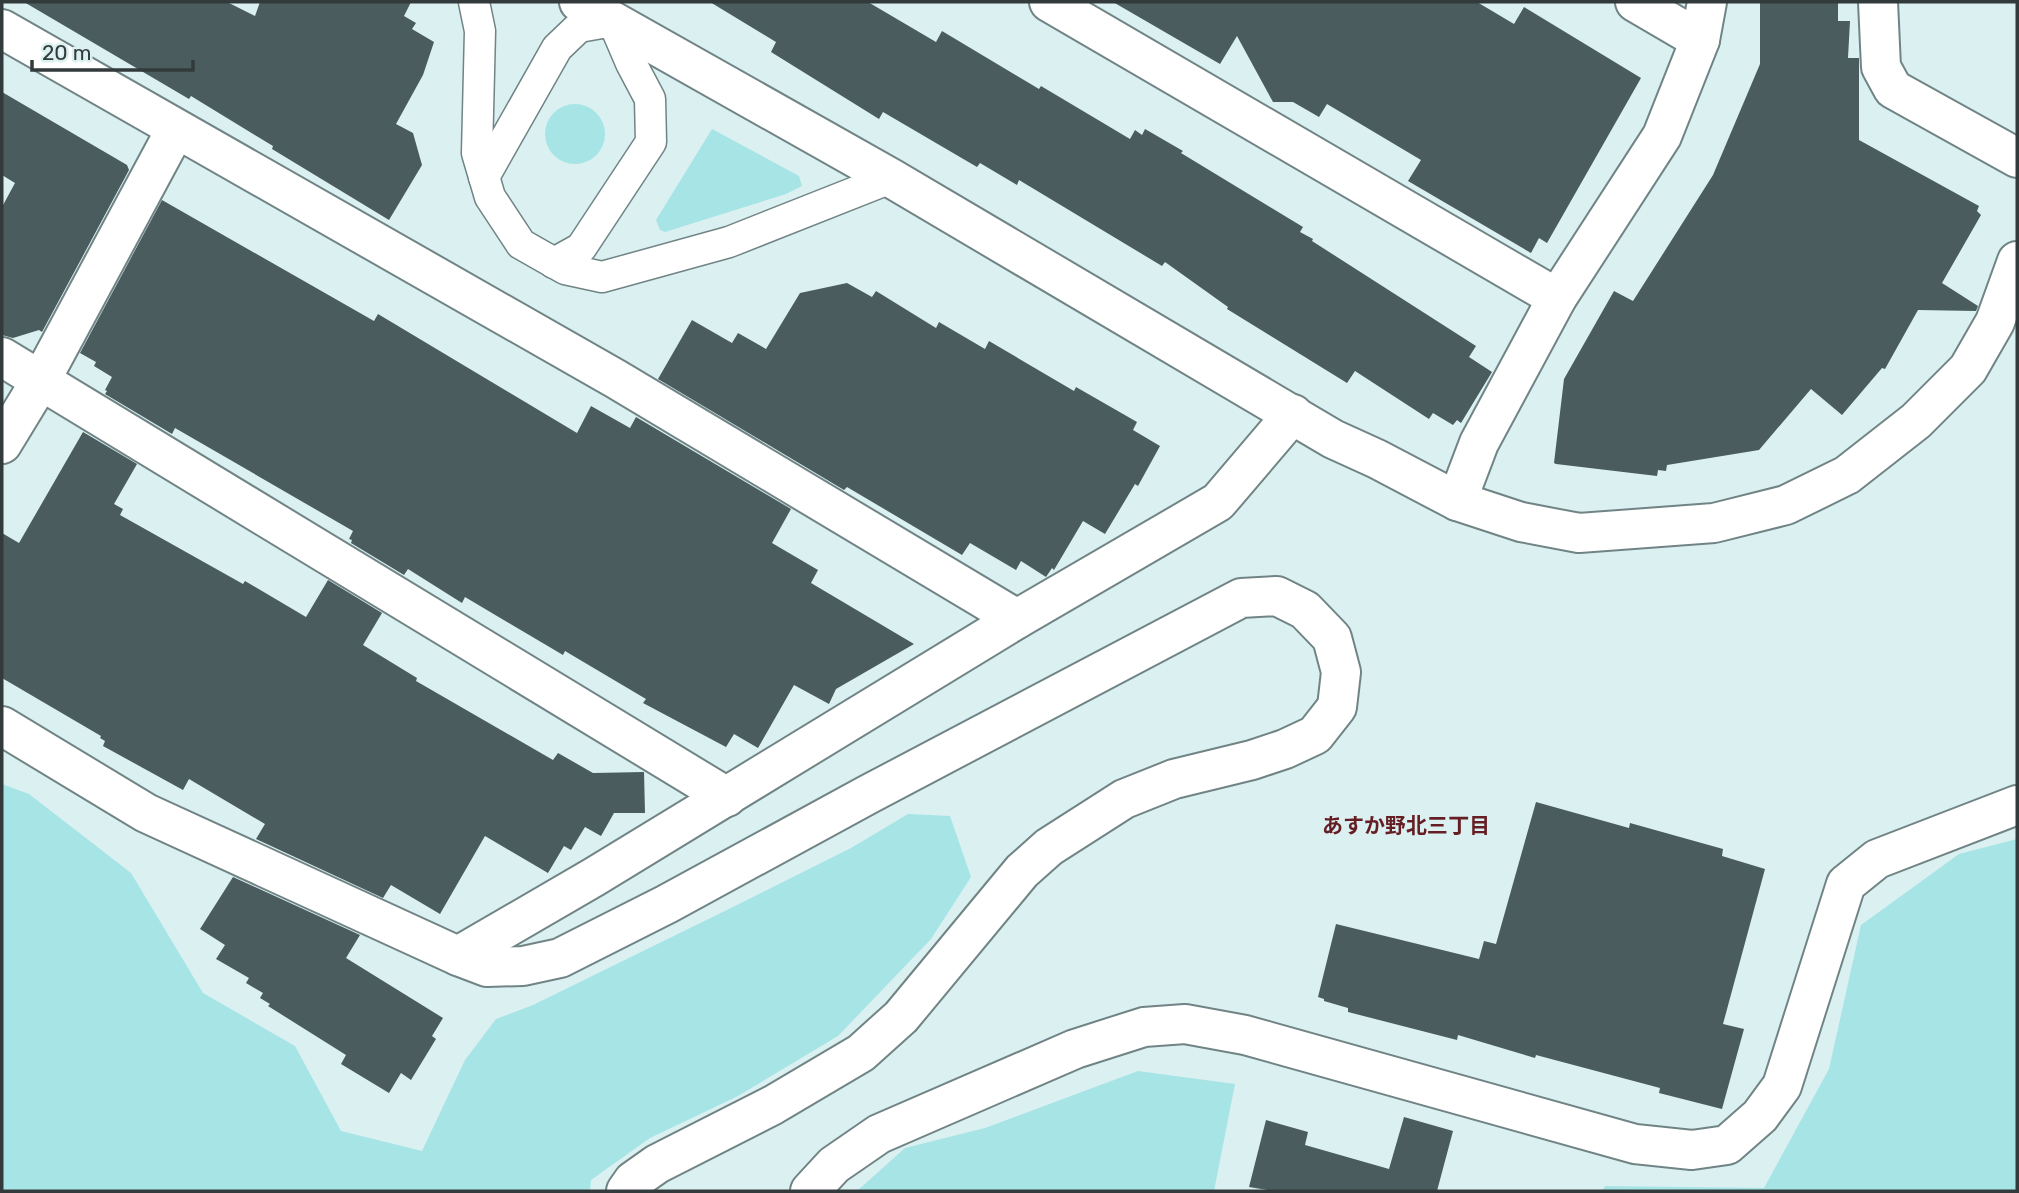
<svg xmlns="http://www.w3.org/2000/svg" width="2019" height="1193" viewBox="0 0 2019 1193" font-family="Rubik,'Noto Sans JP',sans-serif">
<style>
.green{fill:#a7e4e6}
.building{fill:#4a5c5d}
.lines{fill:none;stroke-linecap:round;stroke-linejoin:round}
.service-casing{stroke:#718485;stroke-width:33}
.minor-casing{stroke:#718485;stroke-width:42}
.tertiary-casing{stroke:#718485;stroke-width:42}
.service{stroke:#fff;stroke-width:30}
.minor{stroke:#fff;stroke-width:38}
.tertiary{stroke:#fff;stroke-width:38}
.labels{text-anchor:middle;stroke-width:7;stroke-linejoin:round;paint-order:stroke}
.neighbourhood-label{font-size:21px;font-weight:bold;fill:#651f24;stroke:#dbf0f1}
</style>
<rect width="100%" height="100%" fill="#dbf0f1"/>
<g class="green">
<circle cx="575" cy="134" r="30"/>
<polygon points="712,129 799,176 802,186 786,194 665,232 660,230 656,220"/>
<polygon points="2,784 29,794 131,873 203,993 295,1046 341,1131 422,1151 465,1060 496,1019 533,1005 737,905 851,848 908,814 950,816 971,877 931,939 838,1036 738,1096 650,1138 591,1180 590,1191 2,1191"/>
<polygon points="2017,839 2017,1191 1602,1191 1605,1186 1764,1188 1829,1069 1861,925 1959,854"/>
<polygon points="1138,1071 1235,1084 1214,1191 857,1191 905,1148 985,1128"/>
</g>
<g class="building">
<polygon points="24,2 227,2 255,16 260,2 411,2 404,16 416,23 412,29 434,42 423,75 396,124 413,133 422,165 389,220 272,149 273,146 191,96 189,99"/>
<polygon points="710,2 868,2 936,42 942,31 1039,89 1041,86 1130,139 1135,130 1142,135 1145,129 1183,151 1181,153 1303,227 1300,232 1313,239 1312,241 1476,346 1469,357 1492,372 1461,423 1457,420 1453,425 1433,413 1429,419 1355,371 1347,383 1227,309 1228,307 1165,262 1162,266 1019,180 1017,185 980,163 977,167 883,112 879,119 771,52 776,42"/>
<polygon points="1113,2 1477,2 1514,24 1524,7 1641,78 1547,243 1539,238 1531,253 1408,181 1421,160 1327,104 1319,117 1293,102 1273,102 1237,36 1220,64"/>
<polygon points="1760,2 1838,2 1838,21 1850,21 1848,58 1859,58 1859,140 1979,206 1977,211 1981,215 1942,283 1978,306 1976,311 1918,310 1885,369 1882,368 1842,415 1811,389 1759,450 1667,465 1666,471 1658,470 1657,476 1556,464 1554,463 1564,379 1614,291 1633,301 1713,175 1760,64"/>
<polygon points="2,92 127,165 129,170 42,332 39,330 13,338 2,335 2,207 15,183 2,175"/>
<polygon points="162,200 374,321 378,314 577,433 591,406 630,428 636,417 791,509 772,543 818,570 811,583 914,644 836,689 829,704 794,685 758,748 734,734 726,747 643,703 646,699 565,651 563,655 465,597 462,603 408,569 404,575 351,543 352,540 349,539 353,531 175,428 172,434 105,394 107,391 105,390 112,377 94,366 96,362 80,353"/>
<polygon points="847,283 872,297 876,291 936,328 939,322 985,349 989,341 1074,391 1076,387 1137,422 1133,430 1160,446 1138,486 1135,484 1105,534 1083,521 1054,570 1052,568 1046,577 1021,561 1016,570 970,543 962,555 847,487 844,490 658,379 692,320 732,343 738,333 766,349 800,293"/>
<polygon points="83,432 137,464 114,504 123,509 120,515 243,584 245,581 306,617 328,580 382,613 363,645 417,678 416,681 553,760 558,753 593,773 644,772 645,813 614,813 601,836 585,827 571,850 564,846 548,873 485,836 440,914 391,885 383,898 256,839 265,824 189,779 183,790 103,746 105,741 100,738 101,736 2,678 2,533 19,543"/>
<polygon points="1536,802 1629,828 1630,823 1723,849 1722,856 1765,869 1723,1024 1744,1029 1722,1109 1659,1093 1660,1088 1536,1055 1535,1058 1458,1035 1457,1040 1348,1012 1348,1008 1324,1001 1324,999 1318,997 1336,924 1479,959 1484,941 1496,944"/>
<polygon points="233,877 360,935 346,958 443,1018 432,1036 436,1039 411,1080 401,1073 389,1093 341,1064 346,1055 268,1006 270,1004 260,998 263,993 246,983 249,978 216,959 225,945 200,929"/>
<polygon points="1404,1117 1453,1131 1437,1191 1274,1191 1249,1187 1266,1120 1308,1132 1305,1145 1389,1169"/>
</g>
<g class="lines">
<g class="service-casing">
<g id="service">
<polyline points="474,2 480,31 477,153 490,197 521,244 565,269 602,277 729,242 891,178"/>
<polyline points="484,177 557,48 579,27 613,21 631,63 650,99 651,142 581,248 554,263"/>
</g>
</g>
<g class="minor-casing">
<g id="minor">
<polyline points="1049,2 1557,298"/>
<polyline points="1635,2 1700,40"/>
<polyline points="1878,2 1881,67 1893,89 2017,158"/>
<polyline points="2,29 616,379 1017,619"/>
<polyline points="2,357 727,797"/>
<polyline points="2,444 41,380 176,129"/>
<polyline points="1457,501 1479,443 1557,298 1662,136 1700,40 1707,2"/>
<polyline points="2,726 146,813 458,956 594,877 1017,619 1218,502 1293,414"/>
<polyline points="458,956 487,967 523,966 560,958 667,904 869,794 1241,598 1277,596 1305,610 1332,638 1341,672 1337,707 1315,735 1285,749 1252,760 1174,779 1124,799 1049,847 1022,871 901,1017 861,1053 773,1105 657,1164 633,1181 626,1191"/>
<polyline points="810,1191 834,1165 879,1134 1075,1049 1144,1027 1185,1024 1245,1035 1635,1144 1692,1150 1727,1145 1760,1116 1782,1086 1846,884 1877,859 2017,805"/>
</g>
</g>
<g class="tertiary-casing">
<polyline id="tertiary" points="579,2 891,178 1333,439 1377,459 1457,501 1521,522 1579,533 1714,523 1786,505 1847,475 1916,421 1968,369 1995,322 2017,261"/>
</g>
<use href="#service" class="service"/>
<use href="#minor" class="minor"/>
<use href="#tertiary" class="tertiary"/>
</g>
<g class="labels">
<g class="neighbourhood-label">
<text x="1406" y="833">あすか野北三丁目</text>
</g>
</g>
<rect width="2019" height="1193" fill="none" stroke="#323a3b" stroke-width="7"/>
<path d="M32 60v10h161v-10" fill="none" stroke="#323a3b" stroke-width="3.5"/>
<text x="42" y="60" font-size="21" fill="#323a3b" stroke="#dbf0f1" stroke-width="5" paint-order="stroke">20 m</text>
</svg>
